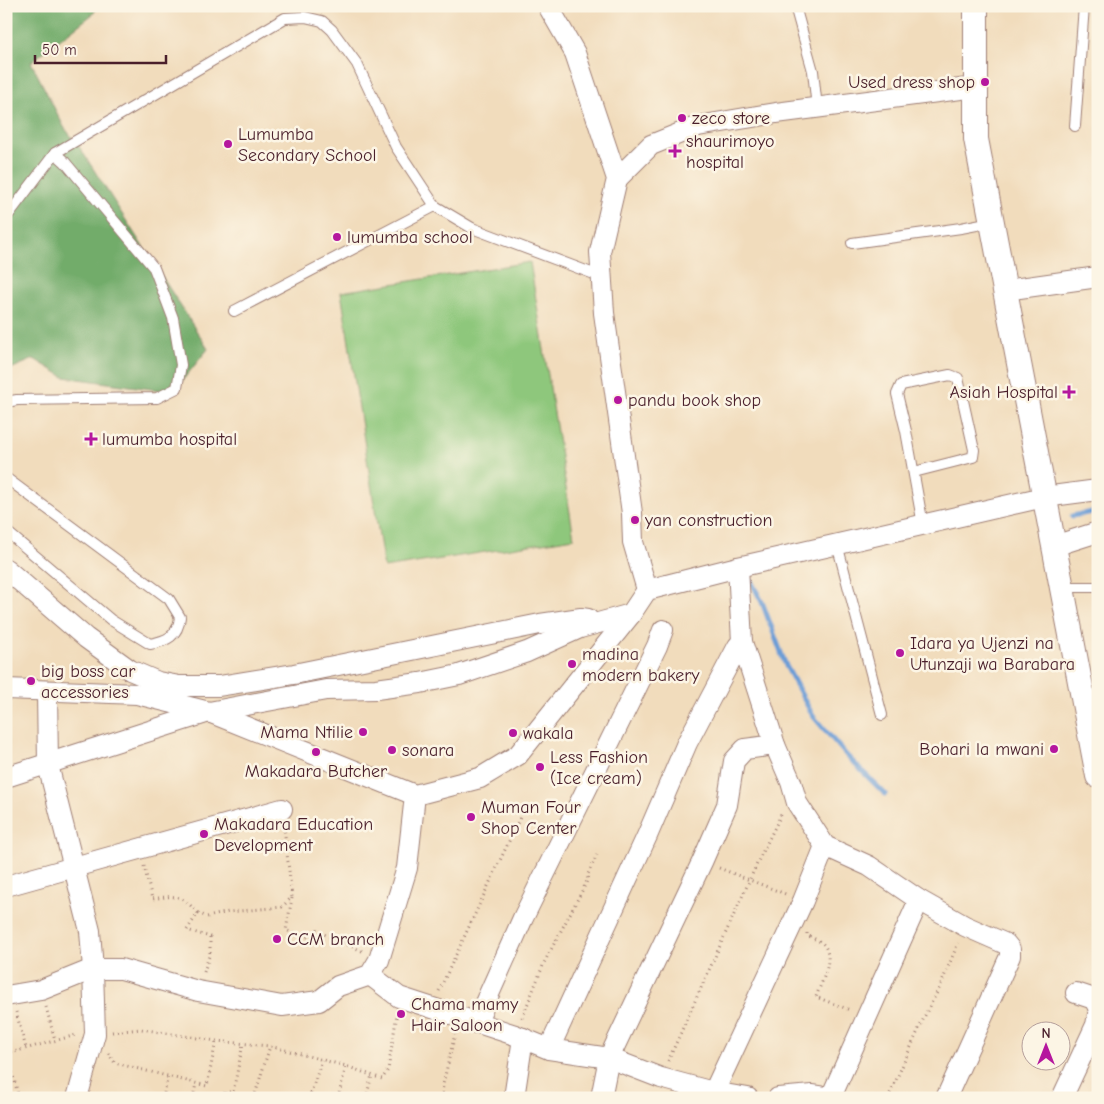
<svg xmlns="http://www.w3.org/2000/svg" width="1104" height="1104" viewBox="0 0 1104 1104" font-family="'Comic Neue',sans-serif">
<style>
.green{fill:#8ec77b;stroke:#6c7353}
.forest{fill:#72ac6b;stroke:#5e664b}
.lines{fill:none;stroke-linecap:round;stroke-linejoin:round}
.stream{stroke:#6c9dd6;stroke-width:5}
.service-casing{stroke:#9e7e74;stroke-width:12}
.minor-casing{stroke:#9e7e74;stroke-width:22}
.tertiary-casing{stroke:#9e7e74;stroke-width:26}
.path{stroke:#9e7e74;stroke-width:3;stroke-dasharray:1 4;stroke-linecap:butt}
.service{stroke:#fff;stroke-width:10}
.minor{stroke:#fff;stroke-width:20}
.tertiary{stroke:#fff;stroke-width:24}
.poi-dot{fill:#b5179e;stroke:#fcf5e5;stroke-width:2}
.labels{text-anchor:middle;stroke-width:5;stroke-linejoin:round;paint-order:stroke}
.poi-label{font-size:18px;fill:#4a1f2b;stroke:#fcf5e5;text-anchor:start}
</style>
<rect width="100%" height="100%" fill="#fcf5e5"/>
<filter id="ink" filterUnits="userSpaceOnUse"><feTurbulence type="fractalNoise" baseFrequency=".02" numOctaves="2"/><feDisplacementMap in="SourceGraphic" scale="10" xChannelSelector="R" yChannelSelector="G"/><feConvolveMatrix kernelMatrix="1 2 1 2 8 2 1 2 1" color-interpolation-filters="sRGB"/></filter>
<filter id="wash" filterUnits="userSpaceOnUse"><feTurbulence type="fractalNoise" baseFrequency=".0096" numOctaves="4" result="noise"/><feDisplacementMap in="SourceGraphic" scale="20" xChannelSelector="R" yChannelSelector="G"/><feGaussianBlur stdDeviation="1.12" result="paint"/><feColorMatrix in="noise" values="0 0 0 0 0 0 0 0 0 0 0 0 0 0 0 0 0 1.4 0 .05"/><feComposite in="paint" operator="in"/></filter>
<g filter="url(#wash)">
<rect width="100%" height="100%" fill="#f1dcbc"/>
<polygon class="green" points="530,262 574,538 384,568 341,292"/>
<polygon class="forest" points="6,6 98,6 93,14 31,62 64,127 80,148 208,349 173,392 64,377 34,359 6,371"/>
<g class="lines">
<g class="stream">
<polyline points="1072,516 1098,511"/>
<polyline points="751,581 762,602 786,666 813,716 847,756 885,794"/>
</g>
</g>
</g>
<g filter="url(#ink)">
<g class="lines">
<g class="service-casing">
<g id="service">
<polyline points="795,6 813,71 817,108"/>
<polyline points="1075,126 1084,6"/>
<polyline points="6,218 55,153 285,18 305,17 322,21 332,30 357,64 396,147 435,206 472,228 602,277"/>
<polyline points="852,243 961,228 992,222"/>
<polyline points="234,311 435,206"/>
<polyline points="6,402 17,400 157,398 177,388 181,365 173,318 154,268 65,162 55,153"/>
<polyline points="914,472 973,457 974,450 958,378 950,375 901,385 897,394 906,431 923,525"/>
<path d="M6,478l163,121 11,18c-2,19 -13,24 -30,27l-39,-24 -105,-89"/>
<polyline points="837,544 882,715"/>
<polyline points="1062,587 1098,587"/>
</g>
</g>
<g class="minor-casing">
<g id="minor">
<polyline points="548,6 575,53 617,179 600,252 604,313 632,513 633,542 647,590"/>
<polyline points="617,179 651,145 698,126 776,113 976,87"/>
<polyline points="1006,290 1098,277"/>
<polyline points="1054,546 1098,532"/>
<polyline points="738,567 742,642 775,745 791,782 797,803 825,846 869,866 919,900 965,926 1006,944 1010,949 1010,956 946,1098"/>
<polyline points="6,569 86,638 130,670 158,682 179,686 219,686 294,674 540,624 581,618 588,619"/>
<polyline points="6,689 137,694 209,712 415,795 480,778 518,755 631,614 647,590 738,567 1044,497 1098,490"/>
<polyline points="47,691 48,765 90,931 93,969 95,1034 77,1098"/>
<polyline points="6,777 209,712 326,690 376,689 420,683 459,675 527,652 580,628 631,614"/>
<polyline points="6,886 282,809"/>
<polyline points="370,975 399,997 515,1035 549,1049 609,1058 661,1078 713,1092 748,1098"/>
<polyline points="1076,993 1094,999 1098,1007"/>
<polyline points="6,996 41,990 93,969 121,969 198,991 282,1006 319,1001 338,986 370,975 379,960 407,868 415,795"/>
<polyline points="476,1023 523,918 657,646 663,630"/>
<polyline points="549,1049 647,836 687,743 738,646 742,642"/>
<polyline points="831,1097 919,900"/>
<polyline points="514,1098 523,1038"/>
<polyline points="601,1098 609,1058 702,862 727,805 734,761 745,749 775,745"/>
<polyline points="711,1098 803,901 825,846"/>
<polyline points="778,1098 812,1095 832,1098"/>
<polyline points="1062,1098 1096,1025 1098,1014"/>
</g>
</g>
<g class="tertiary-casing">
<polyline id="tertiary" points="976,6 976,139 1098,776"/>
</g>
<g class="path">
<path d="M144,866l8,33c25,-4 28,-5 46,14l-11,17 23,7v16l-7,22"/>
<polyline points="719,868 788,895"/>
<path d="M292,898l-6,32 17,8 12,-3 1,-6c14,10 32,15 48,23"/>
<polyline points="198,913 207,917 229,912 282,907 292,897 284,827"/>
<path d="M807,933v2c5,3 14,6 17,10 11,15 -3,37 -8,52l34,13"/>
<polyline points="439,991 525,807"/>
<polyline points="46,1007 55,1040"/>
<polyline points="16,1012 26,1048"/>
<polyline points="522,1018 544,963 582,891 588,879 587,876 597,855"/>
<polyline points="112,1032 141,1029 216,1041 270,1046 346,1066 382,1079 388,1070 397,1014"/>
<polyline points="7,1053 19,1098"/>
<polyline points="108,1053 115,1063 207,1086 216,1041"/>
<polyline points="6,1054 76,1035"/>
<polyline points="668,1061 760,857 782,813"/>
<polyline points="163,1098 168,1076"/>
<polyline points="193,1098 196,1084"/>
<polyline points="224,1098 225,1092 233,1092 243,1044"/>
<polyline points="254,1098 270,1046"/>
<polyline points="309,1098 322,1060"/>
<polyline points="338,1098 346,1066"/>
<polyline points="366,1098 372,1075"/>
<polyline points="442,1098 443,1084 455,1034"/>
<polyline points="888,1098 927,1011 940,987 958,943"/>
</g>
<use href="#service" class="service"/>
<use href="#minor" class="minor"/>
<use href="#tertiary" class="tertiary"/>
</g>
</g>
<g class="poi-dot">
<circle cx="985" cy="82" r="5"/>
<circle cx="682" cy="118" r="5"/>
<circle cx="228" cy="144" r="5"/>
<path d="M672.5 143.5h5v5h5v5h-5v5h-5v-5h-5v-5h5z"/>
<circle cx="337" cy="237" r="5"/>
<path d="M1066.5 384.5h5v5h5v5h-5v5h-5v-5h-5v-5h5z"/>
<circle cx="618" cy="400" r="5"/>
<path d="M88.5 431.5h5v5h5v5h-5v5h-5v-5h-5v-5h5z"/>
<circle cx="635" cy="520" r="5"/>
<circle cx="900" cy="653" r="5"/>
<circle cx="572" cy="664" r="5"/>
<circle cx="31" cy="681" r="5"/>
<circle cx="363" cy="732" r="5"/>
<circle cx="513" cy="733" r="5"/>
<circle cx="1054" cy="749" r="5"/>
<circle cx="392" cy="750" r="5"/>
<circle cx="316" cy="752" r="5"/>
<circle cx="540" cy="767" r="5"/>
<circle cx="471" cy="817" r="5"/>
<circle cx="204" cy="834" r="5"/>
<circle cx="277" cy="939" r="5"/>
<circle cx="401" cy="1014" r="5"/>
</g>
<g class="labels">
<g class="poi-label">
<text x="975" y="88" text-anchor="end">Used dress shop</text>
<text x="692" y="124">zeco store</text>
<text x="238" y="140">Lumumba<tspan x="238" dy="21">Secondary School</tspan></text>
<text x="686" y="147">shaurimoyo<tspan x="686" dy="21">hospital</tspan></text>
<text x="347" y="243">lumumba school</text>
<text x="1058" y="398" text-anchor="end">Asiah Hospital</text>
<text x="628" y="406">pandu book shop</text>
<text x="102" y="445">lumumba hospital</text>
<text x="645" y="526">yan construction</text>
<text x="910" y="649">Idara ya Ujenzi na<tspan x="910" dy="21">Utunzaji wa Barabara</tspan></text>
<text x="582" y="660">madina<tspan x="582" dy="21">modern bakery</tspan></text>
<text x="41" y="677">big boss car<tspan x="41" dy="21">accessories</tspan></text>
<text x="353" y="738" text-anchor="end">Mama Ntilie</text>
<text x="523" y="739">wakala</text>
<text x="1044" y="755" text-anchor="end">Bohari la mwani</text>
<text x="402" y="756">sonara</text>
<text x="550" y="763">Less Fashion<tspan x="550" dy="21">(Ice cream)</tspan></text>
<text x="316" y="777" text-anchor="middle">Makadara Butcher</text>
<text x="481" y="813">Muman Four<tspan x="481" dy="21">Shop Center</tspan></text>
<text x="214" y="830">Makadara Education<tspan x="214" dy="21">Development</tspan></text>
<text x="287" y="945">CCM branch</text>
<text x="411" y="1010">Chama mamy<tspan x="411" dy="21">Hair Saloon</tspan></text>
</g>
</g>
<rect width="1104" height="1104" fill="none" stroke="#fcf5e5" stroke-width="25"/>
<g transform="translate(1046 1046)"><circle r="24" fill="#fcf5e5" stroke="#b59f9b"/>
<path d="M0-4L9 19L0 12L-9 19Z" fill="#b5179e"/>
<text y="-8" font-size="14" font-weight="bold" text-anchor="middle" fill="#4a1f2b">N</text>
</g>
<path d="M35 55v8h131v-8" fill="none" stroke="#4a1f2b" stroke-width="2.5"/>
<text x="42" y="55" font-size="15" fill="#4a1f2b" stroke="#fcf5e5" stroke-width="4" paint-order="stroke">50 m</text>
</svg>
